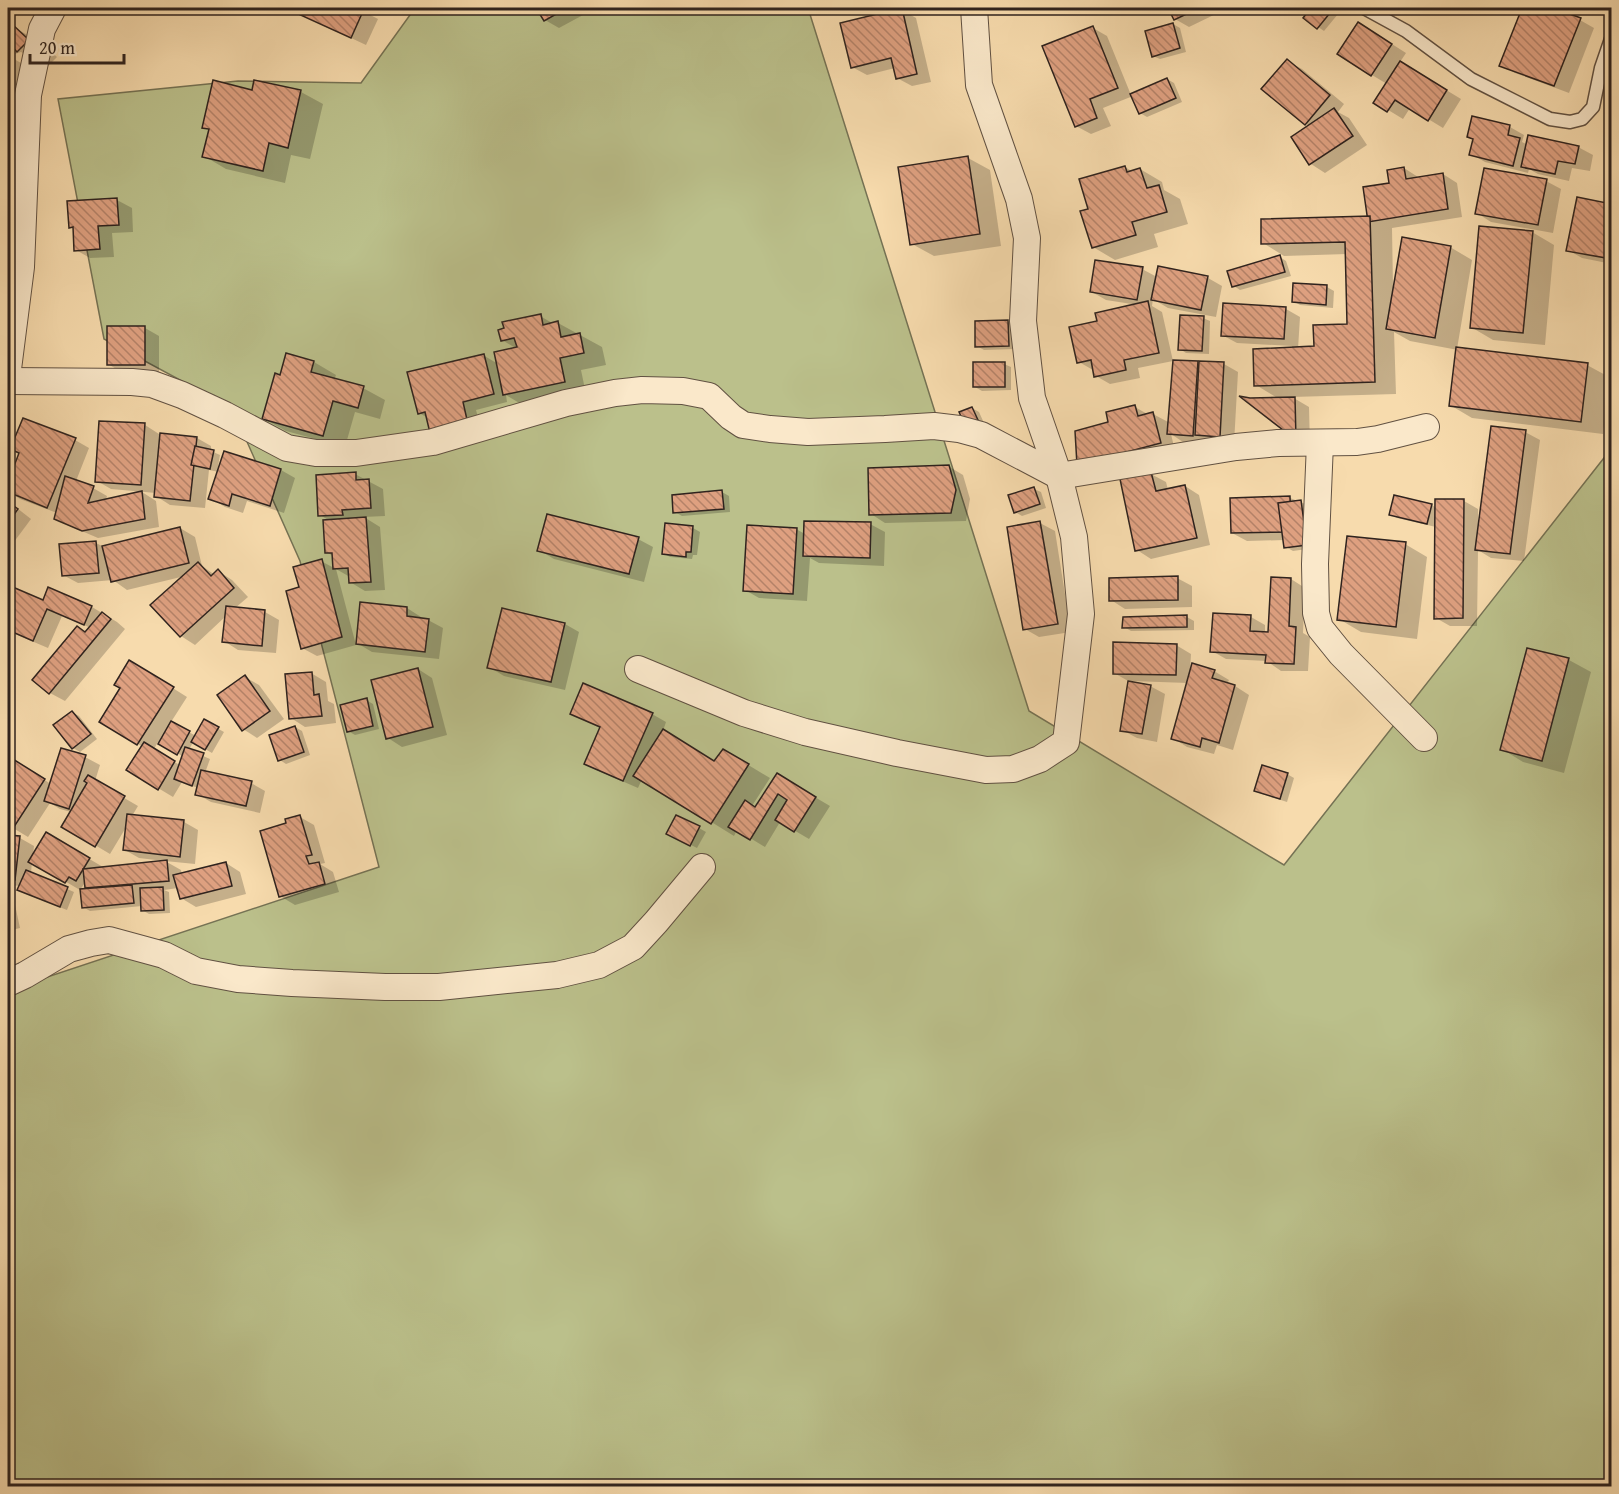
<svg xmlns="http://www.w3.org/2000/svg" width="1619" height="1494" viewBox="0 0 1619 1494" font-family="'Gentium Book Plus',serif">
<style>
.grass{fill:#bbc08b;stroke:#757254;stroke-width:1.5}
.shadow{fill:#0003;fill-rule:evenodd}
.building{fill:url(#building-back-hatch);stroke:#2f231e;stroke-width:1.5}
.lines{fill:none;stroke-linecap:round;stroke-linejoin:round}
.lane-casing{stroke:#615142;stroke-width:15}
.street-casing{stroke:#615142;stroke-width:28}
.lane{stroke:#fae8ca;stroke-width:12}
.street{stroke:#fae8ca;stroke-width:26}
</style>
<defs>
<pattern id="building-back-hatch" width="6" height="6" patternUnits="userSpaceOnUse" patternTransform="scale(1.5)"><rect width="6" height="6" fill="#dea080"/><path d="M-1 5l2 2M0 0l6 6M5-1l2 2" fill="none" stroke="#b48268"/></pattern>
</defs>
<rect width="100%" height="100%" fill="#f7dbad"/>
<filter id="stains"><feTurbulence type="fractalNoise" baseFrequency=".00333" numOctaves="4"/><feColorMatrix values="0 0 0 0 .2 0 0 0 0 .09 0 0 0 0 .02 0 0 0 .5 -.17"/></filter>
<radialGradient id="worn" r=".72"><stop offset=".6" stop-color="#630" stop-opacity="0"/><stop offset="1" stop-color="#630" stop-opacity=".3"/></radialGradient>
<polygon class="grass" points="415,8 808,8 1029,711 1284,865 1611,449 1611,1486 8,1486 8,990 379,867 300,561 232,408 104,339 58,99 238,81 361,83"/>
<g class="shadow">
<polygon points="301,8 357,8 378,19 366,45 313,20 298,12"/>
<polygon points="538,8 596,8 559,28 545,20"/>
<polygon points="1169,8 1220,8 1222,11 1189,27 1175,19"/>
<polygon points="1313,8 1343,8 1324,31 1305,18"/>
<polygon points="1524,8 1549,8 1580,20 1594,28 1569,93 1515,73 1501,65"/>
<polygon points="1581,8 1601,8 1599,13"/>
<polygon points="902,10 916,18 931,82 912,86 897,78 895,68 867,75 852,67"/>
<polygon points="1173,24 1180,28 1186,52 1160,59 1153,56"/>
<polygon points="12,26 41,43 57,57 47,67 21,52 9,56 38,73 32,97 8,90 8,29 9,30"/>
<polygon points="1093,28 1107,36 1131,95 1167,79 1174,83 1182,102 1147,117 1140,113 1133,96 1103,108 1111,126 1091,134 1076,126"/>
<polygon points="1373,32 1406,53 1400,62 1461,99 1443,128 1410,108 1403,119 1375,102 1387,84 1372,75"/>
<polygon points="1287,61 1302,69 1344,104 1338,112 1349,118 1367,145 1325,173 1311,164 1293,137 1309,126 1263,89"/>
<polygon points="256,82 301,92 323,104 310,159 291,155 285,183 226,169 204,156 211,131 204,127 254,91"/>
<polygon points="1473,118 1510,127 1524,135 1522,142 1528,145 1578,147 1593,155 1590,171 1572,168 1569,181 1538,174 1529,169 1528,173 1485,162 1471,154 1474,140"/>
<polygon points="968,158 990,170 1001,246 934,256 912,244"/>
<polygon points="1125,167 1133,172 1140,169 1162,182 1164,190 1180,199 1188,224 1154,234 1158,247 1115,260 1093,247 1090,210"/>
<polygon points="1404,168 1418,177 1418,178 1443,174 1457,183 1462,217 1392,228 1393,287 1450,247 1472,260 1457,349 1587,365 1609,377 1603,434 1472,418 1450,405 1458,350 1410,341 1394,332 1396,394 1292,397 1309,407 1310,447 1297,439 1279,399 1256,385 1292,349 1292,346 1237,343 1222,335 1286,309 1300,317 1298,349 1316,348 1349,325 1347,254 1284,256 1263,243 1369,217 1390,184"/>
<polygon points="1546,181 1561,189 1553,233 1491,222 1477,213"/>
<polygon points="117,200 132,208 133,232 112,233 114,257 90,258 76,250 74,229 70,227"/>
<polygon points="1612,206 1612,264 1582,258 1568,250"/>
<polygon points="1532,232 1554,245 1545,345 1493,340 1471,327"/>
<polygon points="1280,257 1286,261 1291,276 1240,290 1234,286"/>
<polygon points="1159,268 1208,278 1222,286 1216,317 1168,308 1153,299 1152,306 1162,312 1173,361 1138,368 1140,378 1110,384 1096,376 1093,370 1079,362 1098,322 1138,305 1106,300 1092,292 1142,269 1157,277"/>
<polygon points="1294,284 1327,287 1334,291 1333,308 1300,305 1293,301"/>
<polygon points="540,316 554,324 558,323 602,347 606,365 581,370 586,394 526,407 506,395 507,402 476,410 482,432 428,418 419,413 483,355 498,364 517,349 502,340"/>
<polygon points="1203,318 1210,321 1209,354 1186,353 1180,349"/>
<polygon points="1008,322 1015,326 1015,349 984,350 977,346"/>
<polygon points="145,328 159,336 159,373 123,373 108,364"/>
<polygon points="287,354 314,362 336,375 334,380 363,388 385,400 380,419 355,412 345,447 286,431 264,419 281,376"/>
<polygon points="1197,363 1201,365 1201,363 1224,364 1238,372 1234,444 1183,442 1171,434 1175,451 1093,472 1110,424 1135,407 1149,415 1153,414 1170,423"/>
<polygon points="1004,364 1011,367 1011,390 982,391 975,387"/>
<polygon points="972,408 979,412 984,423 973,428"/>
<polygon points="145,425 159,434 197,438 211,446 211,451 220,455 217,472 219,472 225,453 281,470 295,478 284,513 247,501 243,513 225,507 210,498 219,472 209,470 205,508 170,505 156,496 156,493 111,489 97,481"/>
<polygon points="1525,432 1540,440 1524,561 1491,558 1478,550 1477,626 1450,626 1436,618 1436,527 1397,518 1391,514 1395,496 1432,505 1436,508 1464,501 1478,509 1478,523 1480,523"/>
<polygon points="75,440 89,448 76,481 93,488 107,496 106,500 142,492 156,501 159,527 98,538 70,526 56,518 57,513 20,499 8,491 8,486 21,453"/>
<polygon points="948,466 963,475 970,499 966,521 885,523 871,514"/>
<polygon points="355,474 383,489 385,516 364,517 380,527 385,590 365,591 350,582 350,577 336,569 356,645 317,656 302,648 300,588 321,561 334,568 334,557 327,552 330,521 320,515"/>
<polygon points="1151,474 1166,482 1168,490 1185,486 1199,495 1210,545 1151,559 1137,550"/>
<polygon points="1034,489 1041,492 1046,508 1022,516 1015,512"/>
<polygon points="722,492 729,496 730,512 682,516 675,512"/>
<polygon points="1290,498 1308,505 1314,548 1293,551 1286,547 1285,540 1247,541 1232,533"/>
<polygon points="8,501 31,519 8,550"/>
<polygon points="1040,523 1055,531 1071,632 1039,637 1025,629"/>
<polygon points="870,524 885,532 884,566 819,563 810,558 807,601 759,598 745,590 796,529 805,534"/>
<polygon points="180,528 195,537 202,566 215,575 218,571 232,580 248,597 234,609 265,612 279,620 276,653 238,650 224,641 226,616 195,645 181,636 185,576 127,590 113,580 78,583 63,575 96,543 104,547"/>
<polygon points="693,528 700,532 697,555 693,555 692,559 670,557 663,553"/>
<polygon points="638,539 653,547 644,582 554,559 539,550"/>
<polygon points="1405,544 1427,557 1417,639 1361,632 1339,619"/>
<polygon points="1177,578 1192,586 1192,607 1125,609 1111,600"/>
<polygon points="1291,579 1305,588 1303,633 1310,637 1308,671 1281,671 1267,661 1226,659 1212,651 1251,617 1265,625 1265,633 1269,633"/>
<polygon points="8,586 44,602 49,589 92,607 117,622 125,629 65,701 50,693 34,680 91,628 62,616 48,648 8,631"/>
<polygon points="407,608 421,617 421,619 428,620 443,628 439,659 372,652 357,643"/>
<polygon points="1187,617 1194,621 1194,630 1131,631 1124,627"/>
<polygon points="565,624 579,632 565,690 504,676 489,667"/>
<polygon points="1176,645 1191,654 1190,672 1214,671 1229,680 1227,684 1235,686 1249,695 1233,750 1217,745 1214,754 1187,747 1173,738 1188,683 1131,681 1131,683 1150,686 1165,694 1157,742 1137,738 1122,730 1130,682 1114,673"/>
<polygon points="1528,649 1569,660 1591,672 1564,773 1523,762 1502,749"/>
<polygon points="418,669 432,678 447,735 402,747 388,738"/>
<path d="M144,670l43,27 -16,25 25,14 8,-15 20,11 -12,21 -19,-11 -4,8 21,9 -5,14 46,10 14,8 -5,22 -49,-11 -14,-8 1,-6 -16,-6 -9,15 -45,-27 15,-23 -42,-26zM158,742l26,15 -3,9 -27,-17z"/>
<polygon points="311,673 326,682 328,701 334,704 336,723 305,727 291,718"/>
<polygon points="245,677 259,685 284,719 257,738 243,729"/>
<polygon points="366,700 373,704 379,729 355,735 348,731"/>
<polygon points="72,712 79,716 97,739 80,752 73,748 55,725"/>
<polygon points="572,713 652,714 666,722 663,731 720,766 745,763 770,778 752,806 756,809 791,783 830,806 809,839 780,822 765,847 737,830 734,836 642,779 638,788 601,772 586,764 602,728"/>
<polygon points="295,727 302,731 310,755 286,764 280,760"/>
<polygon points="8,757 51,784 85,757 100,765 95,781 138,806 132,816 184,822 198,830 195,864 165,861 181,870 182,875 226,863 240,872 246,894 196,907 181,898 178,888 164,890 169,892 170,913 149,914 142,910 142,906 90,911 83,907 91,890 87,887 87,885 84,884 80,890 32,862 31,873 74,892 67,910 26,894 19,890 21,886 8,885 8,836 20,838 34,846 33,856 47,834 103,867 164,861 139,858 125,850 128,824 110,854 63,826 71,812 60,809 50,803 28,837 8,825"/>
<polygon points="1287,774 1294,778 1287,802 1262,794 1255,790"/>
<polygon points="300,817 314,825 325,863 320,864 333,872 339,892 295,905 280,896 288,824"/>
<polygon points="699,828 706,832 697,848 675,837"/>
<polygon points="8,897 14,900 20,928 8,931"/>
</g>
<g class="building">
<polygon points="299,8 360,8 364,9 351,38 296,13"/>
<polygon points="536,8 567,8 544,21"/>
<polygon points="902,8 917,74 896,79 891,58 851,68 840,23"/>
<polygon points="1168,8 1199,8 1174,20"/>
<polygon points="1311,8 1334,8 1317,29 1303,18"/>
<polygon points="1522,8 1553,8 1581,18 1554,86 1499,66"/>
<polygon points="1358,22 1392,44 1371,76 1337,54"/>
<polygon points="1173,23 1180,48 1152,57 1145,31"/>
<polygon points="12,24 29,40 17,52 8,42 8,29"/>
<polygon points="1093,26 1118,88 1090,99 1097,118 1075,127 1042,46"/>
<polygon points="1287,59 1330,95 1305,125 1261,89"/>
<polygon points="1400,61 1447,90 1428,121 1395,100 1387,112 1373,103"/>
<polygon points="1167,78 1176,98 1139,114 1130,94"/>
<polygon points="213,80 252,90 254,80 301,90 288,148 269,143 263,171 202,157 209,129 202,128"/>
<polygon points="1612,82 1612,122 1606,121"/>
<polygon points="1334,108 1353,136 1309,165 1291,137"/>
<polygon points="1472,116 1510,125 1508,135 1520,138 1513,166 1469,155 1473,139 1467,137"/>
<polygon points="1528,135 1579,146 1575,164 1558,161 1555,174 1521,167"/>
<polygon points="968,156 980,234 910,245 898,167"/>
<polygon points="1125,166 1127,172 1140,168 1147,188 1159,185 1167,212 1132,222 1136,235 1092,248 1080,211 1088,209 1079,179"/>
<polygon points="1404,167 1406,179 1443,173 1448,209 1368,222 1363,187 1389,183 1387,170"/>
<polygon points="1484,168 1547,179 1538,225 1475,214"/>
<polygon points="1577,197 1612,204 1612,259 1566,251"/>
<polygon points="117,198 119,225 98,226 100,249 74,251 73,227 69,228 67,201"/>
<polygon points="1370,216 1375,382 1254,386 1253,349 1314,346 1313,325 1347,324 1345,242 1261,244 1261,219"/>
<polygon points="1479,226 1533,231 1523,333 1470,328"/>
<polygon points="1402,237 1451,246 1435,338 1386,329"/>
<polygon points="1280,255 1285,272 1232,287 1227,271"/>
<polygon points="1095,260 1143,267 1137,300 1090,292"/>
<polygon points="1158,266 1208,276 1201,310 1151,300"/>
<polygon points="1293,283 1327,285 1326,305 1292,302"/>
<polygon points="1148,301 1159,353 1124,360 1126,370 1094,377 1091,360 1077,363 1069,327 1097,321 1095,313"/>
<polygon points="1223,303 1286,307 1284,339 1221,336"/>
<polygon points="541,314 543,325 558,321 561,337 580,333 584,353 560,358 565,382 503,395 494,352 517,347 514,338 501,341 498,330 504,328 502,322"/>
<polygon points="1180,315 1204,316 1202,351 1178,350"/>
<polygon points="1008,320 1009,346 975,347 975,321"/>
<rect x="107" y="326" width="38" height="39"/>
<polygon points="1456,347 1588,363 1581,422 1449,406"/>
<polygon points="286,353 314,361 311,372 364,386 358,408 333,401 323,436 262,419 275,373 280,375"/>
<polygon points="484,354 494,394 463,402 468,424 430,433 425,412 418,414 407,372"/>
<polygon points="1173,360 1198,361 1193,436 1167,434"/>
<polygon points="1199,361 1224,362 1220,437 1195,435"/>
<rect x="973" y="362" width="32" height="25"/>
<polygon points="1239,396 1250,398 1295,397 1296,440"/>
<polygon points="1135,405 1138,416 1153,412 1161,443 1077,465 1075,431 1108,422 1106,412"/>
<polygon points="972,407 978,420 965,425 959,412"/>
<polygon points="23,418 76,438 47,508 8,492 8,482 19,453 10,449"/>
<polygon points="99,421 145,423 141,485 95,482"/>
<polygon points="1491,426 1526,430 1510,554 1475,550"/>
<polygon points="160,433 197,437 190,501 154,497"/>
<polygon points="195,446 214,450 210,469 191,465"/>
<polygon points="224,451 281,469 270,506 232,494 229,506 208,499"/>
<polygon points="949,465 956,490 951,513 869,515 868,468"/>
<polygon points="356,472 356,480 369,479 371,508 342,510 343,515 318,516 316,475"/>
<polygon points="1151,472 1156,491 1185,485 1197,538 1135,551 1120,479"/>
<polygon points="65,476 94,486 88,503 142,491 145,519 82,531 54,519"/>
<polygon points="1034,487 1040,504 1014,513 1008,495"/>
<polygon points="722,490 724,509 673,513 672,495"/>
<polygon points="1394,495 1432,504 1427,524 1389,515"/>
<polygon points="1290,496 1291,532 1231,533 1230,498"/>
<polygon points="1435,499 1464,499 1463,618 1434,619"/>
<polygon points="1301,500 1307,545 1284,548 1278,503"/>
<polygon points="8,502 18,509 8,523"/>
<polygon points="547,514 639,537 629,574 537,551"/>
<polygon points="366,517 371,582 349,583 348,568 333,569 332,553 325,553 323,520"/>
<polygon points="804,521 871,522 870,558 803,556"/>
<polygon points="1040,521 1058,624 1023,630 1007,527"/>
<polygon points="665,523 693,526 691,552 686,552 686,557 662,554"/>
<polygon points="747,525 797,528 793,594 743,591"/>
<polygon points="180,527 189,563 111,582 102,546"/>
<polygon points="1347,536 1406,542 1396,627 1337,620"/>
<polygon points="96,541 99,573 62,576 59,544"/>
<polygon points="322,559 342,637 301,649 286,591 299,587 293,567"/>
<polygon points="198,562 211,576 218,569 234,588 180,637 150,605"/>
<polygon points="1178,576 1178,600 1109,601 1109,578"/>
<polygon points="1271,577 1291,578 1289,626 1296,627 1294,664 1265,663 1266,655 1210,652 1213,613 1251,615 1250,631 1268,632"/>
<polygon points="8,585 43,600 48,587 92,606 84,625 47,609 33,641 8,630"/>
<polygon points="360,602 407,607 407,616 429,619 425,652 356,644"/>
<polygon points="226,606 265,610 262,646 222,642"/>
<polygon points="502,608 565,623 551,682 487,668"/>
<polygon points="102,612 111,619 49,694 32,680 77,626 85,632"/>
<polygon points="1187,615 1187,627 1122,628 1123,617"/>
<polygon points="1113,642 1177,644 1176,675 1113,674"/>
<polygon points="1527,648 1569,658 1542,761 1500,750"/>
<polygon points="129,660 174,687 137,745 99,722 120,688 114,685"/>
<polygon points="1192,663 1215,670 1212,678 1235,685 1219,743 1202,738 1200,747 1171,739"/>
<polygon points="418,668 433,727 386,739 371,680"/>
<polygon points="312,672 314,695 319,694 322,716 289,719 285,674"/>
<polygon points="245,675 270,711 242,731 217,695"/>
<polygon points="1128,681 1151,685 1142,734 1120,731"/>
<polygon points="583,683 653,713 623,781 584,764 600,727 570,714"/>
<polygon points="367,698 373,726 347,732 340,705"/>
<polygon points="72,711 91,734 72,749 53,725"/>
<polygon points="204,719 219,727 205,750 191,742"/>
<polygon points="171,721 190,731 177,755 158,744"/>
<polygon points="295,726 304,752 278,761 269,735"/>
<polygon points="663,729 714,761 723,749 749,764 711,824 633,776"/>
<polygon points="144,742 175,761 158,790 126,770"/>
<polygon points="185,747 204,753 192,786 174,779"/>
<polygon points="61,748 86,755 69,809 44,801"/>
<polygon points="8,756 45,779 12,830 8,827"/>
<polygon points="1262,765 1288,773 1280,799 1254,791"/>
<polygon points="201,770 252,781 246,806 195,795"/>
<polygon points="777,773 816,797 794,832 775,820 787,800 778,794 750,840 728,827 745,800 755,807"/>
<polygon points="88,775 125,796 95,847 61,827 87,783 84,781"/>
<polygon points="127,814 184,820 180,857 123,850"/>
<polygon points="300,815 312,855 306,856 309,864 319,862 325,884 279,897 260,831 286,823 285,819"/>
<polygon points="676,815 700,826 690,846 666,834"/>
<polygon points="46,832 90,858 76,881 69,877 65,883 28,862"/>
<polygon points="8,835 20,836 15,880 8,879"/>
<polygon points="167,860 169,881 85,888 83,869"/>
<polygon points="226,862 232,886 180,899 173,875"/>
<polygon points="26,870 68,887 60,907 17,890"/>
<polygon points="132,885 134,903 82,908 80,889"/>
<polygon points="163,887 164,910 141,911 140,888"/>
<polygon points="8,897 14,925 8,926"/>
</g>
<g class="lines">
<g class="lane-casing">
<polyline id="lane" points="1364,8 1406,31 1471,79 1550,119 1570,122 1582,119 1593,107 1601,68 1612,36"/>
</g>
<g class="street-casing">
<g id="street">
<polyline points="8,369 21,267 28,95 42,29 53,8"/>
<polyline points="8,381 132,382 152,384 182,395 225,415 287,448 316,453 356,453 433,442 566,403 615,393 642,390 683,391 709,396 731,417 743,425 770,429 808,432 885,429 934,426 959,429 981,435 1059,476 1236,447 1278,443 1357,442 1378,439 1426,427"/>
<polyline points="1320,443 1315,564 1316,613 1320,628 1341,654 1424,738"/>
<polyline points="638,669 744,713 805,732 897,753 986,770 1013,769 1040,759 1066,742 1081,614 1074,537 1059,476 1032,398 1023,321 1027,238 1019,199 979,85 974,8"/>
<polyline points="8,983 25,975 69,949 91,943 109,940 164,955 196,971 238,979 292,983 385,987 439,987 557,975 599,965 633,947 656,922 702,867"/>
</g>
</g>
<use href="#lane" class="lane"/>
<use href="#street" class="street"/>
</g>
<rect width="1619" height="1494" fill="none" stroke="#f7dbad" stroke-width="30"/>
<rect x="9" y="9" width="1601" height="1476" fill="none" stroke="#2f231e" stroke-width="3"/>
<rect x="15" y="15" width="1589" height="1464" fill="none" stroke="#2f231e" stroke-width="1.5"/>
<path d="M30 54v9h94v-9" fill="none" stroke="#2f231e" stroke-width="3"/>
<text x="39" y="54" font-size="18" fill="#2f231e" stroke="#fae8ca" stroke-width="4.5" paint-order="stroke">20 m</text>
<rect width="100%" height="100%" filter="url(#stains)"/>
<rect width="100%" height="100%" fill="url(#worn)"/>
</svg>
